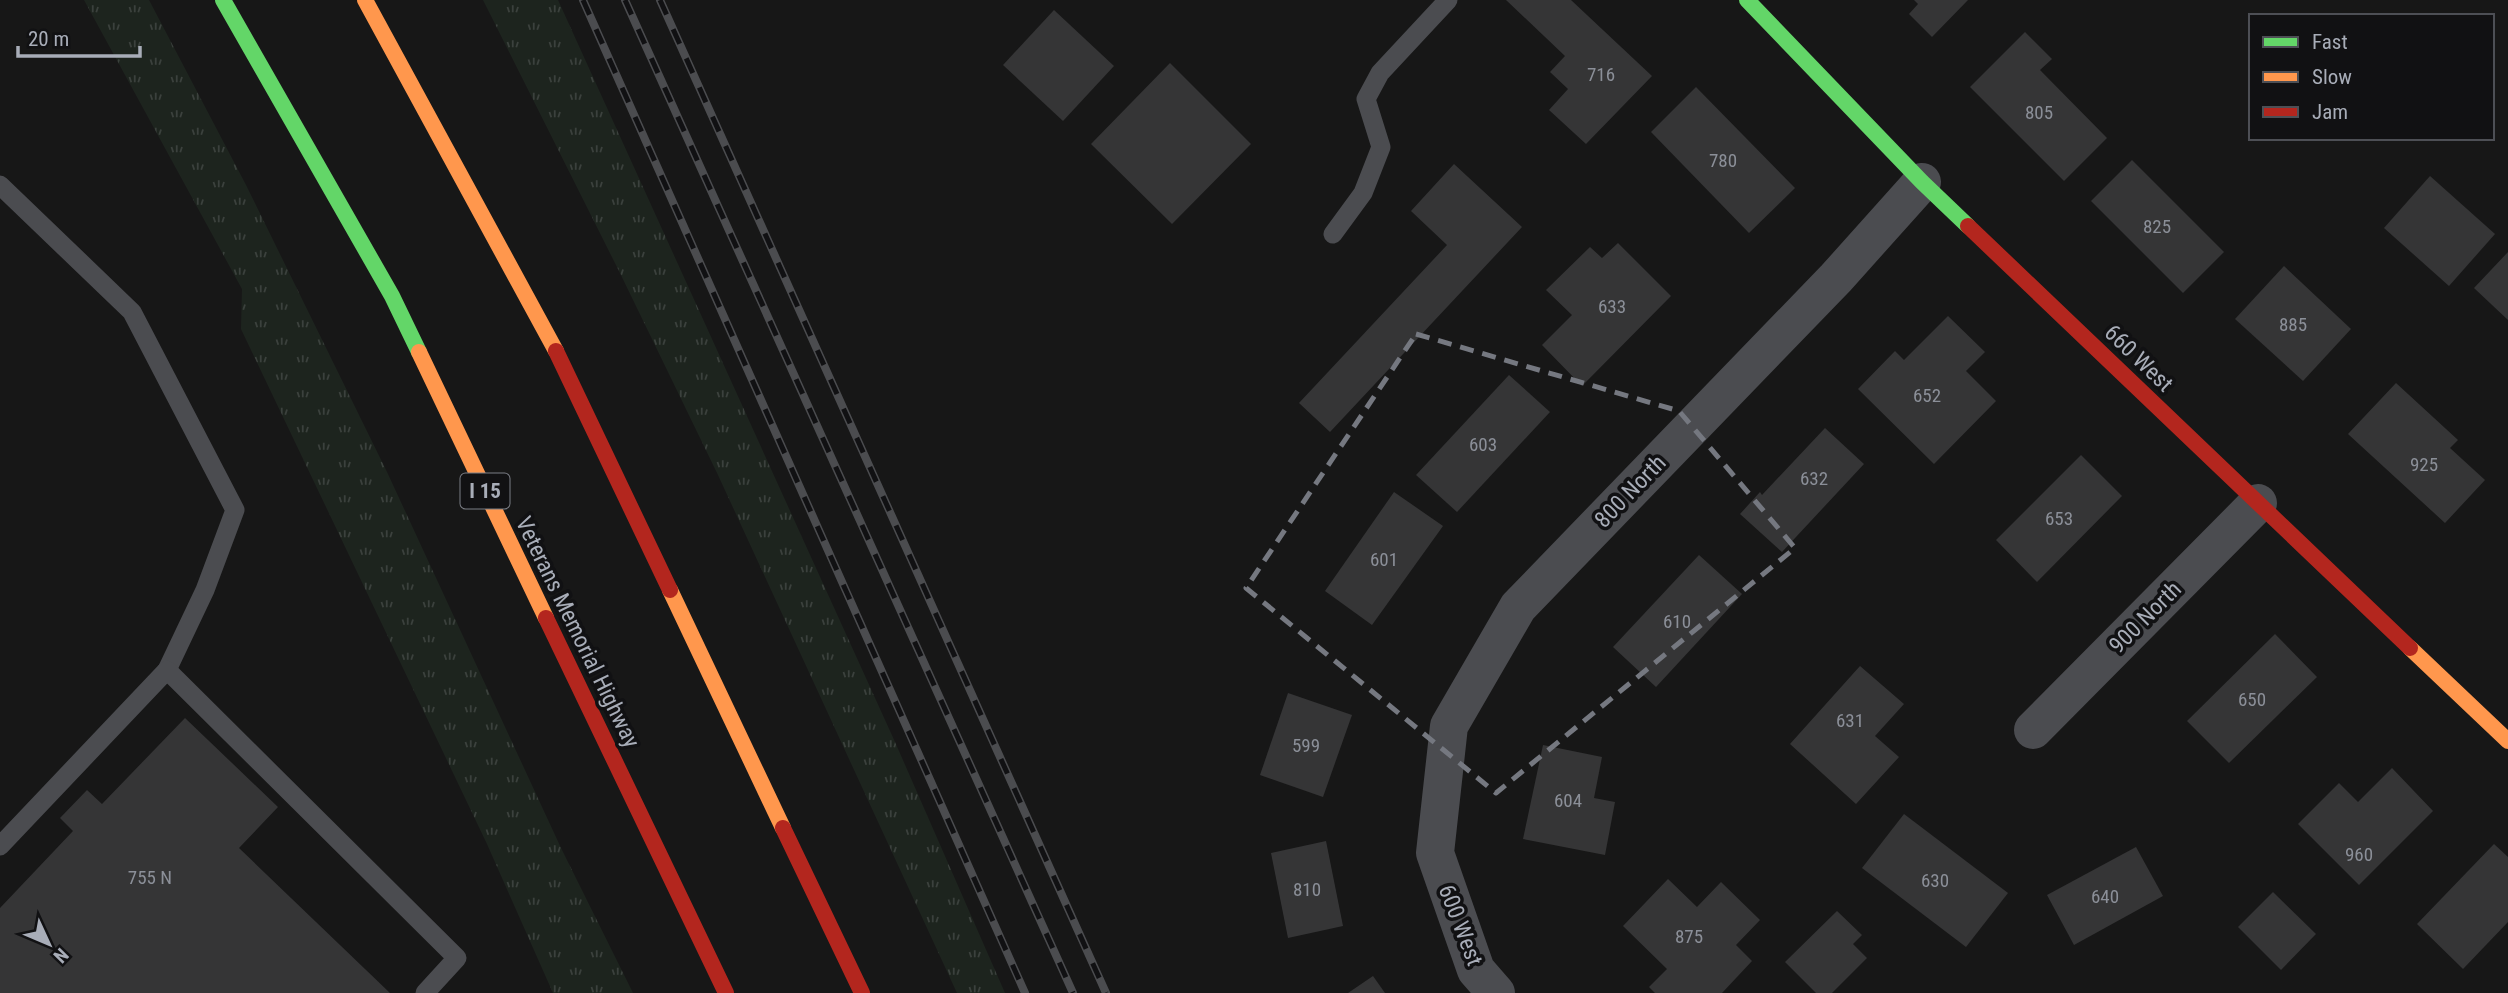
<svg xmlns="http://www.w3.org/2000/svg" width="2508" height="993" viewBox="0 0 2508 993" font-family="'Roboto Condensed',sans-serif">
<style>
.grass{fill:url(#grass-tufts)}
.building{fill:#353536}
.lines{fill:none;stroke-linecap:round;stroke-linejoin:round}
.lane{stroke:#4b4c50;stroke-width:19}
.street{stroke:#4b4c50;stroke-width:38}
.fast{stroke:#63d668;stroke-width:16}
.slow{stroke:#ff974d;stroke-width:16}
.jam{stroke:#b3261e;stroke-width:16}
.rail-casing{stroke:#4b4c4f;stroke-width:8}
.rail{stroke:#111113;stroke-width:5;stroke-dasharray:16;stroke-linecap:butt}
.marked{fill:none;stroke:#757880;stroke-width:5;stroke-dasharray:14 9;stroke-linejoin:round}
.labels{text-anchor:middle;stroke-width:7;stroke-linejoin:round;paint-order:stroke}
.number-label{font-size:19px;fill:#8b8f98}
.shield{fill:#111113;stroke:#7b7e86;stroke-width:2}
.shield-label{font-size:21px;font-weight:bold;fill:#a8adb8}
.street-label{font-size:23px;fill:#a8adb8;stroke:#111113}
</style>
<defs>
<pattern id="grass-tufts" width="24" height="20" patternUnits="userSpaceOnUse" patternTransform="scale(1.75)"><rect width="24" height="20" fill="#1d241e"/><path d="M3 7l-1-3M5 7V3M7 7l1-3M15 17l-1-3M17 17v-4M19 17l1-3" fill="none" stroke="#3b413d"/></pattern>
</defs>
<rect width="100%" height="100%" fill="#171717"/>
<g class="grass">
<polygon points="84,0 149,0 246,185 387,472 561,848 633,993 553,993 487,844 241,329 242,289"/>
<polygon points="483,0 558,0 895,742 1005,993 957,993 718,475 619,271"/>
</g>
<g class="building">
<polygon points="1506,0 1571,0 1652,76 1586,144 1549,110 1568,89 1550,72 1565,56"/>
<polygon points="1914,0 1968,0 1932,37 1909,14 1918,4"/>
<polygon points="1054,10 1114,66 1063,121 1003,65"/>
<polygon points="2025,32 2052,59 2040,70 2107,138 2064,181 1970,87"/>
<polygon points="1170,63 1251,144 1172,224 1091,144"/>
<polygon points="1696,87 1795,188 1749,233 1651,132"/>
<polygon points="2132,160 2224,252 2183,293 2091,201"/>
<polygon points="1454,164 1522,227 1330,432 1299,403 1447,245 1411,211"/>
<polygon points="2430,176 2495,234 2449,286 2384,228"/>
<polygon points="1618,243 1671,296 1582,386 1542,345 1572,315 1546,290 1590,247 1602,258"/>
<polygon points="2508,252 2508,320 2474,288"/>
<polygon points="2284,266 2351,329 2303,381 2235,319"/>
<polygon points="1948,316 1985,352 1966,371 1996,401 1934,464 1858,389 1895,351 1904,360"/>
<polygon points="1509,375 1550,412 1457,512 1416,475"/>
<polygon points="2396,383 2458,440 2450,448 2485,480 2445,523 2348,434"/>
<polygon points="1825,428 1864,464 1782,552 1740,514 1760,492 1762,495"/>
<polygon points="2081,455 2122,496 2037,582 1996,540"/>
<polygon points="1394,492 1443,526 1372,625 1325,591"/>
<polygon points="1699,555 1742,594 1656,687 1613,647"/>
<polygon points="2275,634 2317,677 2229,763 2187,721"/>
<polygon points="1860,666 1904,704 1875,736 1899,757 1856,804 1790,744"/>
<polygon points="1288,693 1352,715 1323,797 1260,775"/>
<polygon points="185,718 278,807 239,848 390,993 0,993 0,908 73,831 60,818 87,790 102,804"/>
<polygon points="1543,745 1602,757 1594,798 1615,802 1605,855 1523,839"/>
<polygon points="2392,768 2433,811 2359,885 2298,824 2339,783 2358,802"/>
<polygon points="1904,814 2008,893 1966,947 1862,868"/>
<polygon points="1326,841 1343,926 1288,938 1271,853"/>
<polygon points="2494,844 2508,857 2508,922 2463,969 2417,924"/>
<polygon points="2136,847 2163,896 2074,945 2047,895"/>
<polygon points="1668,879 1697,907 1721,882 1760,920 1736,945 1752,961 1722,993 1655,993 1649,987 1667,969 1623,926"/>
<polygon points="2273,892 2316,934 2281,970 2238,927"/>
<polygon points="1837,911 1862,935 1853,944 1867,958 1832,993 1816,993 1785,962"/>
<polygon points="1373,976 1385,993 1348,993"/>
</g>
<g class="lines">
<g class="lane">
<polyline points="0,185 132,312 235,510 205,590 167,670"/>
<polyline points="1333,234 1363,193 1381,147 1366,99 1380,73 1448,0"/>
<polyline points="0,846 167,670 457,958 425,993"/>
</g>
<g class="street">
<polyline points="2033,730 2258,503"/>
<polyline points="1496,993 1476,970 1435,853 1449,726 1518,607 1836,278 1922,182"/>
</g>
<g class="fast">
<polyline points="223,0 392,296 419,352"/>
<polyline points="1747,0 1922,182 1968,226"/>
</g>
<g class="slow">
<polyline points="365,0 556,351"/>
<polyline points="419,352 546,618"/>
<polyline points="670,590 783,828"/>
<polyline points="2410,648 2508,741"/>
</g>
<g class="jam">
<polyline points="1968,226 2410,648"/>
<polyline points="556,351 670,590"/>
<polyline points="546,618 726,993"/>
<polyline points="783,828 862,993"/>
</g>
<g class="rail-casing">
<g id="rail">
<polyline points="583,0 1025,993"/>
<polyline points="625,0 1073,993"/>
<polyline points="660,0 1106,993"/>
</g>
</g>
<use href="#rail" class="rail"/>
</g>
<path class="marked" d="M1416,334l263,77 116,137 -299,245 -250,-205z"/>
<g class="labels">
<g class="number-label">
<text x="1601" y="81">716</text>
<text x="2039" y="119">805</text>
<text x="1723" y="167">780</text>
<text x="2157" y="233">825</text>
<text x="1612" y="313">633</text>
<text x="2293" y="331">885</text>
<text x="1927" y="402">652</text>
<text x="1483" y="451">603</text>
<text x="2424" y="471">925</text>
<text x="1814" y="485">632</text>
<text x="2059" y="525">653</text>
<text x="1384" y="566">601</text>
<text x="1677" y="628">610</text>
<text x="2252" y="706">650</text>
<text x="1850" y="727">631</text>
<text x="1306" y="752">599</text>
<text x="1568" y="807">604</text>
<text x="2359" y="861">960</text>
<text x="150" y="884">755 N</text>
<text x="1935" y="887">630</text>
<text x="1307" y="896">810</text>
<text x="2105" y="903">640</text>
<text x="1689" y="943">875</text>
</g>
<rect class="shield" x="460.5" y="473.5" width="49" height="35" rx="5"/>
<g class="shield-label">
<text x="485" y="498">I 15</text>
</g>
<g class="street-label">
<text transform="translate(2139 358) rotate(44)" y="8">660 West</text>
<text transform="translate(1630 491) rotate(-46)" y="8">800 North</text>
<text transform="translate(2145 617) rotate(-45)" y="8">900 North</text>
<text transform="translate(578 632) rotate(64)" y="8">Veterans Memorial Highway</text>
<text transform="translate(1461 925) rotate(69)" y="8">600 West</text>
</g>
</g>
<rect x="2249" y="14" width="245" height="126" fill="#111113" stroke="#4d4f55" stroke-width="2"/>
<rect x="2263" y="37" width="35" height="10" fill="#63d668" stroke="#4d4f55" stroke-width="2"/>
<text x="2312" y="49" font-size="21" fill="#a8adb8">Fast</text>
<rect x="2263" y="72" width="35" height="10" fill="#ff974d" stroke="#4d4f55" stroke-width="2"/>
<text x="2312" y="84" font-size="21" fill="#a8adb8">Slow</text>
<rect x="2263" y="107" width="35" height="10" fill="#b3261e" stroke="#4d4f55" stroke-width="2"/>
<text x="2312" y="119" font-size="21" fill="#a8adb8">Jam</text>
<g transform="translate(49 944) rotate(134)" stroke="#111113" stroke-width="5" paint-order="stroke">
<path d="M0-5L12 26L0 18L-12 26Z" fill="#a8adb8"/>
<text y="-10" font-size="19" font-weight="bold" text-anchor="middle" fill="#a8adb8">N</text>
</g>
<path d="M18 46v10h122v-10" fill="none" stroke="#a8adb8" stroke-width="3.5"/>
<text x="28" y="46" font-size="21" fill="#a8adb8" stroke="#111113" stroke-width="5" paint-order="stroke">20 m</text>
</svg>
